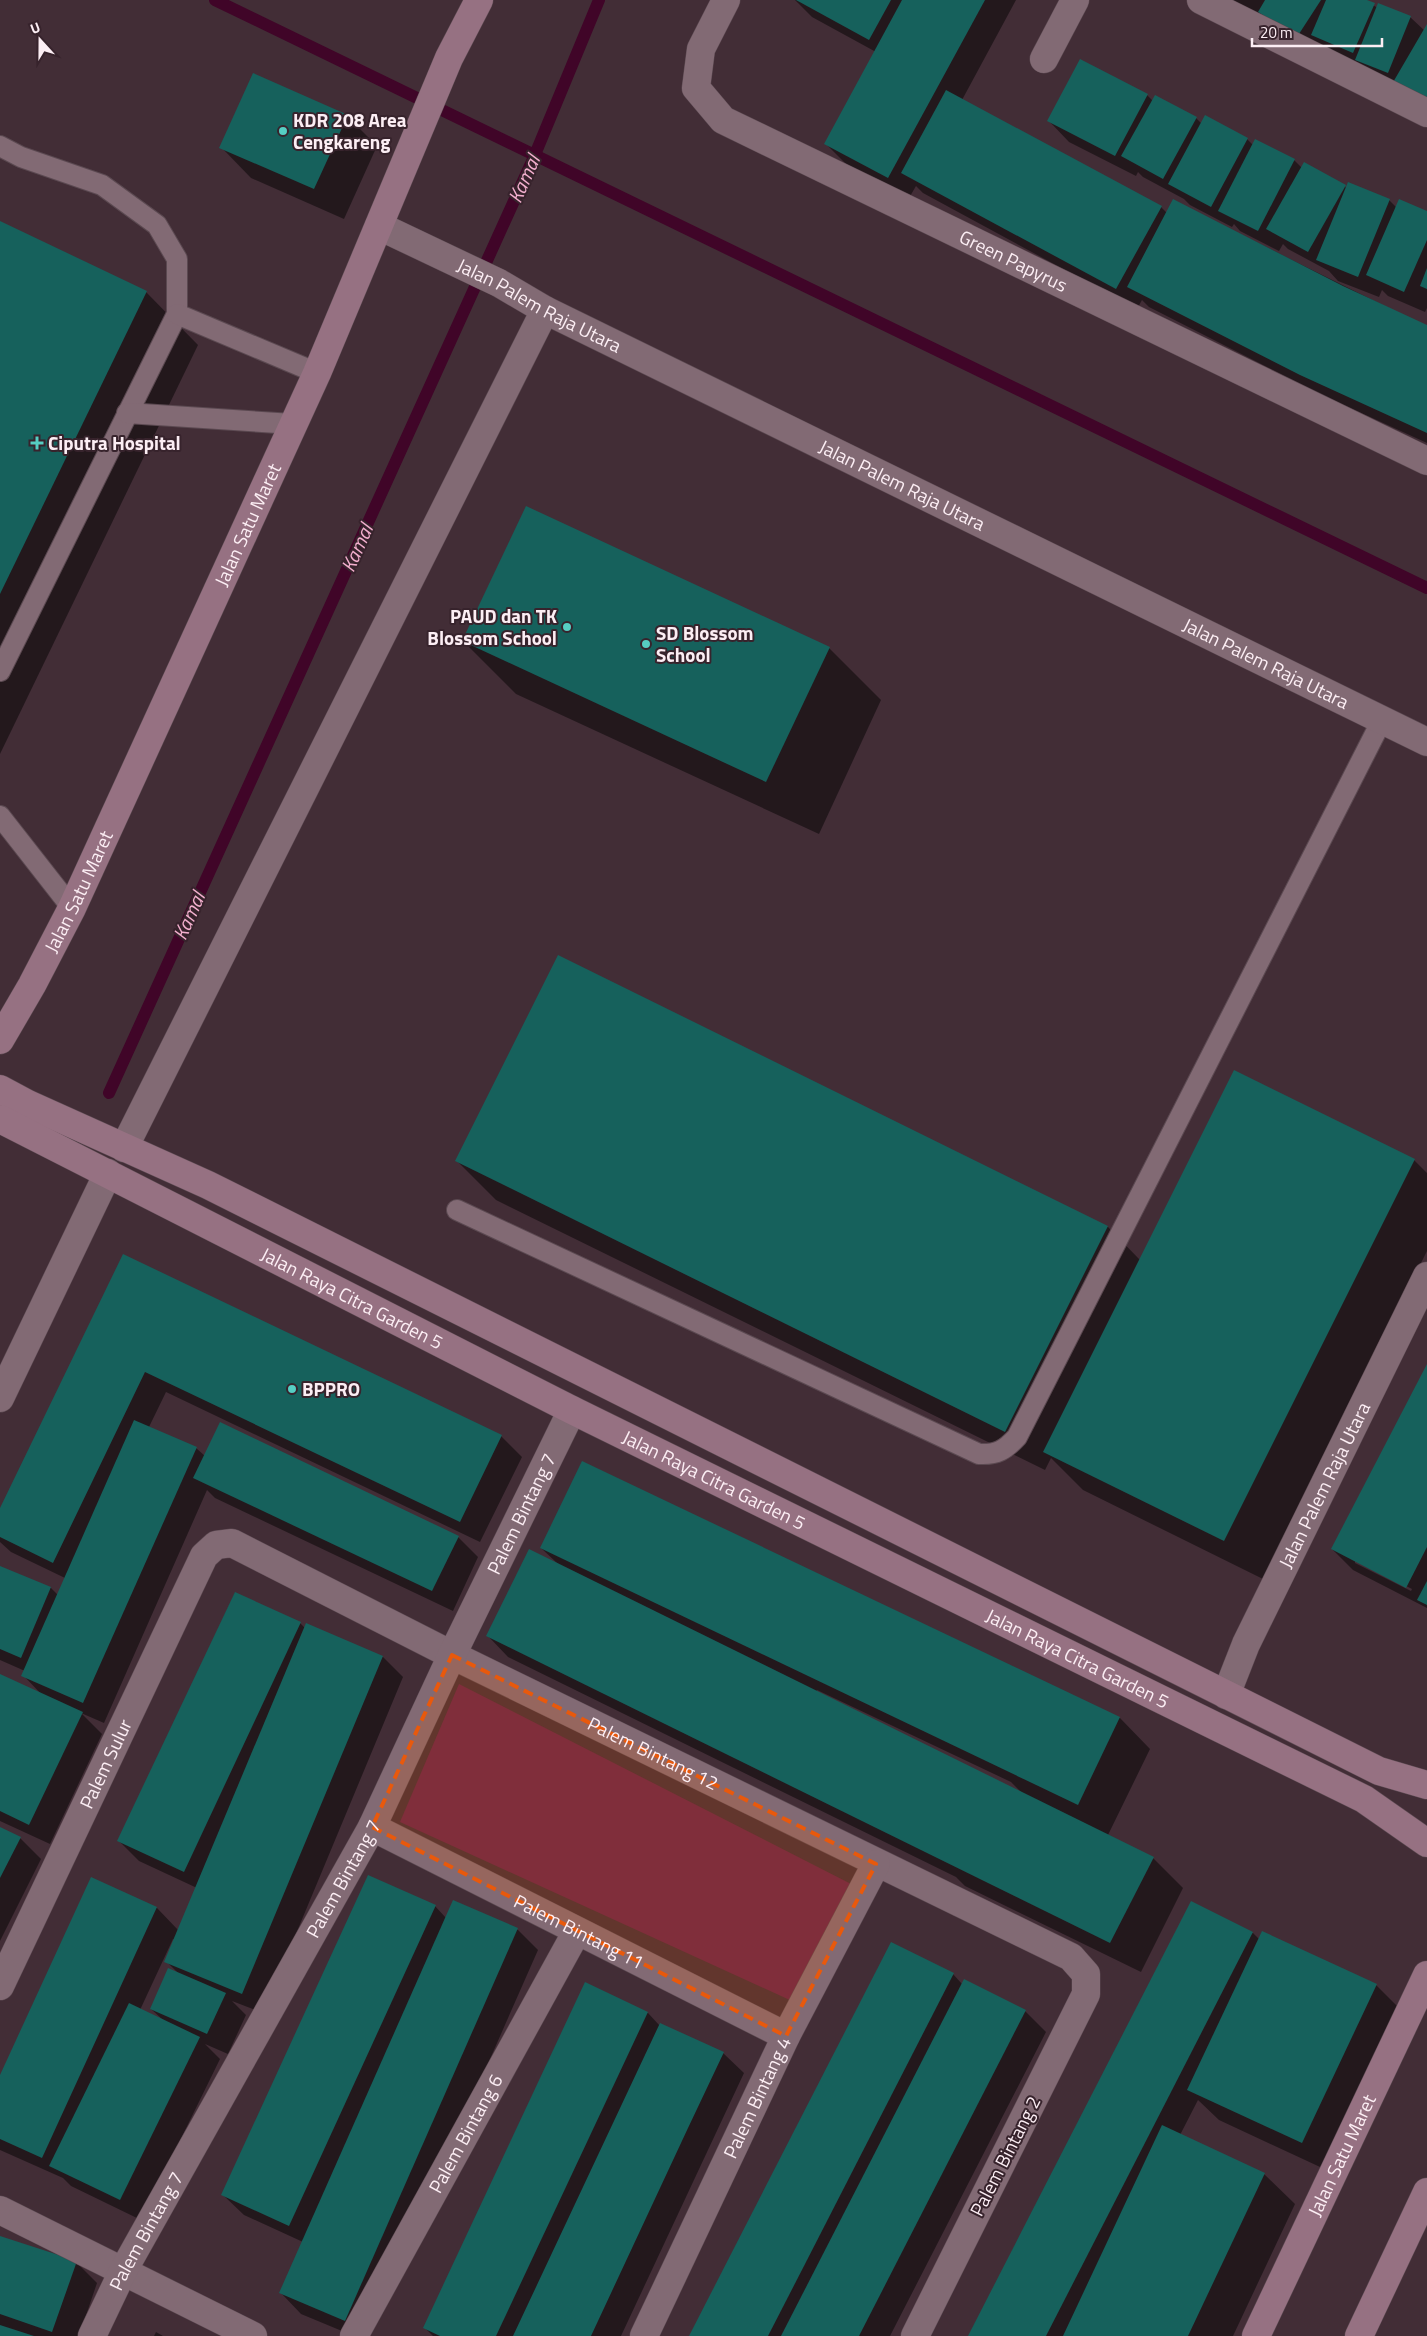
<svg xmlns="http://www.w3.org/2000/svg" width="1427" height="2336" viewBox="0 0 1427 2336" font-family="'Titillium Web',sans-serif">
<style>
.green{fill:#672448}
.shadow{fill:#0007;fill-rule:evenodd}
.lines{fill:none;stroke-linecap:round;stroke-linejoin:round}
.stream{stroke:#400528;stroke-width:12}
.building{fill:#16615c}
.lane-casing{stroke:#5b4951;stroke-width:22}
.street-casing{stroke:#5b4951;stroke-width:29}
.secondary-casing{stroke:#5b4951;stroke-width:29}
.lane{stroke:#826a74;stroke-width:20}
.street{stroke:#826a74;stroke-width:28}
.secondary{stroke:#967182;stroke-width:28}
.marked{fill:#e8590c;fill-opacity:0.2;stroke:#e8590c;stroke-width:4;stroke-dasharray:10 6;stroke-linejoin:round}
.poi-dot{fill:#56cec3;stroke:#37232c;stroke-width:2}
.labels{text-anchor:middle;stroke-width:4;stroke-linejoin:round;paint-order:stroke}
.poi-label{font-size:19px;font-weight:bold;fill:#fceef4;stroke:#37232c;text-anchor:start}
.street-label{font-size:19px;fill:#fceef4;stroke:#37232c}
.water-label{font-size:20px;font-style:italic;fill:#f3afce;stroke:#37232c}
</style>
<rect width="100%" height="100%" fill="#422d36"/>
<polygon class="green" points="459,1684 855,1886 792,2001 400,1822"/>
<g class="shadow">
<polygon points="795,0 1016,0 962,100 1161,207 1167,213 1173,201 1427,327 1427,443 1322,395 1149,307 1142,300 1137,309 923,193 916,186 909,198 847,165 826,144 876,52 812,17"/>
<polygon points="1207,0 1364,0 1378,8 1410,17 1425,31 1427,27 1427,112"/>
<polygon points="1147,95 1153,101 1196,118 1201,123 1247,139 1253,145 1294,160 1302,168 1347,188 1389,200 1397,208 1427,213 1427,308 1425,312 1388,296 1382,290 1379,297 1338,281 1329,271 1288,249 1283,244 1279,251 1240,231 1234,224 1232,227 1190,205 1184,199 1143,177 1138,172 1136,176 1069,142 1049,121"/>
<polygon points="347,116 377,146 344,219 251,178 221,147"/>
<polygon points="0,222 146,292 198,345 0,754"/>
<polygon points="463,641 829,648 881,700 819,834 516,694"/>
<polygon points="559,957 1108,1227 1140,1260 1414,1160 1427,1173 1427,1251 1263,1579 1083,1490 1051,1458 1045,1470 496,1200 457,1161"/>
<polygon points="123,1256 501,1436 522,1457 480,1542 166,1392 149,1427 196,1448 205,1456 458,1537 478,1557 453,1611 215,1498 207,1490 104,1723 81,1713 102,1734 50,1844 0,1821 0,1675 42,1695 23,1675 25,1671 0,1660 0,1567 51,1588 58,1595 65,1578 11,1552 0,1542 0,1511"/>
<path d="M1427,1367v241l-74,-38 -21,-21zM1355,1560l57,29 -1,2 -56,-28z"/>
<path d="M541,1548l490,128 89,42 30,31 -42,86 45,23 30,30 -42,84 -176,-86 -9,-9 -448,-220 -20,-21 70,-72zM817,1690l194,92 11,11 -206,-101z"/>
<path d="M235,1593l65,30 5,5 78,29 20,20 -140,336 -31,-12 14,14 -18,39 -23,-10 15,15 -79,161 -70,-34 -8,-8 -63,-28v-72l92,-199 65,29 22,23 18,-43 -58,-27 -20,-20zM173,1939l2,1 -9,21 12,12 -27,36 12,11 -23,-10z"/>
<polygon points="0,1828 20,1838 41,1859 0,1941"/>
<polygon points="453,1902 518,1930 538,1950 368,2336 354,2336 301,2314 281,2293 303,2242 244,2215 223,2195 435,1906 446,1918"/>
<polygon points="1191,1903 1253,1933 1259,1939 1262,1932 1376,1985 1407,2016 1333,2173 1219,2120 1198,2100 1180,2135 1264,2174 1295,2204 1233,2336 969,2336"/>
<polygon points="953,1974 962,1984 1025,2011 1046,2032 890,2336 691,2336"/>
<polygon points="586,1984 648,2013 660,2026 723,2053 744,2073 621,2336 433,2336 425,2328"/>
<polygon points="0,2237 76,2262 97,2283 79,2336 0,2336"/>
<polygon points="156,2332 163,2336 154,2336"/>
</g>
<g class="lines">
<g class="stream">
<polyline points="215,0 1427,588"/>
<polyline points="109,1093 534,157 599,0"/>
</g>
</g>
<g class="building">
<polygon points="796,0 891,0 869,40"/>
<polygon points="902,0 985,0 888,178 824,144"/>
<polygon points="1265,0 1321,0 1297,37 1258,12"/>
<polygon points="1326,0 1367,0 1375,3 1353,53 1311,35"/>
<polygon points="1378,3 1411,16 1388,73 1355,60"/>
<polygon points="1427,24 1427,105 1392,84"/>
<polygon points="1080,59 1148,94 1115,156 1047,121"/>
<polygon points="253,73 348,115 314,189 219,148"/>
<polygon points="946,90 1162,206 1116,289 901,173"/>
<polygon points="1155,95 1197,117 1163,179 1121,156"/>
<polygon points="1205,115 1248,138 1211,207 1168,184"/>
<polygon points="1255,139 1295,159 1258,231 1218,211"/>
<polygon points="1304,162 1346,185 1308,252 1266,229"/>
<polygon points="1348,182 1390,199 1358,277 1316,260"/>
<polygon points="1173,199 1343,286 1427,325 1427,433 1300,375 1127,287"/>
<polygon points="1399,199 1427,211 1427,240 1404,292 1366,275"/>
<polygon points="0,221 147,291 0,594"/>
<polygon points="1427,268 1427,289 1420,286"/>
<polygon points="526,506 830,647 766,782 462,641"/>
<polygon points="558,955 1108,1226 1005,1432 455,1161"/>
<polygon points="1234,1070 1415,1159 1224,1541 1043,1452"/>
<polygon points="123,1254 502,1435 460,1522 145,1372 53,1563 0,1537 0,1508"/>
<polygon points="1427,1364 1427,1547 1406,1588 1331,1549"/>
<polygon points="134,1420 197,1447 83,1703 21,1676"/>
<polygon points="220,1422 459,1536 432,1591 193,1478"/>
<polygon points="582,1461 1120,1717 1078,1805 540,1548"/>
<polygon points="529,1549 1154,1857 1110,1943 486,1636"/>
<polygon points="0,1566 51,1587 21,1658 0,1649"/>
<polygon points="1427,1581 1427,1605 1417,1600"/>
<polygon points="235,1592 301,1622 184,1872 117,1841"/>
<polygon points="306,1623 383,1656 242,1994 164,1962"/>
<polygon points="0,1674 83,1712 29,1825 0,1811"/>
<polygon points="0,1827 21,1837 0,1878"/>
<polygon points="368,1875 436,1905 289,2226 221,2195"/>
<polygon points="91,1877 157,1907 42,2158 0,2139 0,2075"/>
<polygon points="453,1900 518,1928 345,2321 279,2293"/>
<polygon points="1191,1901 1253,1932 1046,2336 968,2336"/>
<polygon points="1262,1931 1377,1984 1302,2143 1187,2090"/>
<polygon points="891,1942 954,1973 805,2264 768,2336 689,2336"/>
<polygon points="168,1968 226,1993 207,2034 150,2009"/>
<polygon points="964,1979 1026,2010 859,2336 781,2336"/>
<polygon points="585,1982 648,2012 496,2336 440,2336 423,2328"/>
<polygon points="129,2003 200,2037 120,2200 49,2166"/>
<polygon points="660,2023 724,2052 688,2128 591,2336 513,2336"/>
<polygon points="1162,2125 1265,2173 1188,2336 1063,2336"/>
<polygon points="0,2236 77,2261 52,2332 0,2314"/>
<polygon points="0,2325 34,2336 0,2336"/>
</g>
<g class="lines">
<g class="lane-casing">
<g id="lane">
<polyline points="0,146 21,157 102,185 157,225 177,259 177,314 0,671"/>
<polyline points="177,314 317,373"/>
<polyline points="127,413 293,424"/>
<polyline points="0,816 72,908"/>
<path d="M457,1210l522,244c18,1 26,-4 38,-17l365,-717"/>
</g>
</g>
<g class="street-casing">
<g id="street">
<path id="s1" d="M726,0l-25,49 -5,39 27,32 704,341"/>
<polyline points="1201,0 1427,113"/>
<polyline points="1044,59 1075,0"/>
<path id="s2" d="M379,226l120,57 46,27 882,432"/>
<polyline points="124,1148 545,310"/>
<polyline points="0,1398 108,1173"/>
<path id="s3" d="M1226,1695l20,-51 181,-368"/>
<path id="s4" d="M372,1827l414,209"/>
<path id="s5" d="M0,1986l204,-430 12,-11 16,-2 220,112 619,302 15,17v20l-171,342"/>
<polyline points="0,2210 253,2336"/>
<path id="s6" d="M92,2336l31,-65 249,-444 80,-172 120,-245"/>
<path id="s7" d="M354,2336l223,-405"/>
<path id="s8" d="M644,2336l142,-300 90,-172"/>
</g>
</g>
<g class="secondary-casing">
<g id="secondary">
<path id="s9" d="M0,1040l32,-55 40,-77 245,-535 132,-315 30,-58"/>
<polyline points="0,1089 28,1104 208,1185 1379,1771 1427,1785"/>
<path id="s10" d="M0,1119l572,291 792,389 63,44"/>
<path id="s11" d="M1256,2336l171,-361"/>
<polyline points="1359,2336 1427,2192"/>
</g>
</g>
<use href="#lane" class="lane"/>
<use href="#street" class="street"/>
<use href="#secondary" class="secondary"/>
</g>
<path class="marked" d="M452,1655l424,209 -90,172 -414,-209z"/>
<g class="poi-dot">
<circle cx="283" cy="131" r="5"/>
<path d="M34.5 435.5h5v5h5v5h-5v5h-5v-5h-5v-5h5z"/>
<circle cx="567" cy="627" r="5"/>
<circle cx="646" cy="644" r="5"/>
<circle cx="292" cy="1389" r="5"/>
</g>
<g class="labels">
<g class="poi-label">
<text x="293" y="127">KDR 208 Area<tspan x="293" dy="22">Cengkareng</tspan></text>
<text x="48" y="450">Ciputra Hospital</text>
<text x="557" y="623" text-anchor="end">PAUD dan TK<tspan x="557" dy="22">Blossom School</tspan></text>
<text x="656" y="640">SD Blossom<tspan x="656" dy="22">School</tspan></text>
<text x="302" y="1396">BPPRO</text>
</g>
<g class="street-label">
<text dy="7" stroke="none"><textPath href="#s1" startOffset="459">Green Papyrus</textPath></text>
<text dy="7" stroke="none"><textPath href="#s2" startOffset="179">Jalan Palem Raja Utara</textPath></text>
<text dy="7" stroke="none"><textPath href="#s2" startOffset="584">Jalan Palem Raja Utara</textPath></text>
<text dy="7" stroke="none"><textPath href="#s9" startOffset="572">Jalan Satu Maret</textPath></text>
<text dy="7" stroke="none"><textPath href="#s2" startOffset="989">Jalan Palem Raja Utara</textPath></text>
<text dy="7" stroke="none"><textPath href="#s9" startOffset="168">Jalan Satu Maret</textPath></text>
<text dy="7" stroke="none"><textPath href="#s10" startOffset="395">Jalan Raya Citra Garden 5</textPath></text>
<text dy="7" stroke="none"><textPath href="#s10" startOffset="800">Jalan Raya Citra Garden 5</textPath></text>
<text dy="7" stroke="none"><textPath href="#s3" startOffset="232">Jalan Palem Raja Utara</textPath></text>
<text dy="7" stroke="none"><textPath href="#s6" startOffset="928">Palem Bintang 7</textPath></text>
<text dy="7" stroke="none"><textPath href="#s10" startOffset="1205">Jalan Raya Citra Garden 5</textPath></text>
<text dy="7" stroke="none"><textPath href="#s5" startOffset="979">Palem Bintang 12</textPath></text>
<text dy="7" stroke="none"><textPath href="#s5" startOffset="246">Palem Sulur</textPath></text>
<text dy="7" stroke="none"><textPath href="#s6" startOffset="522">Palem Bintang 7</textPath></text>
<text dy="7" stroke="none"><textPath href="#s4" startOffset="232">Palem Bintang 11</textPath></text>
<text dy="7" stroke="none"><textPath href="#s8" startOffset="264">Palem Bintang 4</textPath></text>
<text dy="7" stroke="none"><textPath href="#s7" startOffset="231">Palem Bintang 6</textPath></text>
<text dy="7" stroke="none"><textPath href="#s11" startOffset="200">Jalan Satu Maret</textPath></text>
<text transform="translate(1005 2156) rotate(-63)" y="7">Palem Bintang 2</text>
<text dy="7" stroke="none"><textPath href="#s6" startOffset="118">Palem Bintang 7</textPath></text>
</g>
<g class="water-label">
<text transform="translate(524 179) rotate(-66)" y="7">Kamal</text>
<text transform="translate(357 548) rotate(-66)" y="7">Kamal</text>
<text transform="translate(189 916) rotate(-66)" y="7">Kamal</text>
</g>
</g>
<g transform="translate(40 40) rotate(339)" stroke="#37232c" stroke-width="4" paint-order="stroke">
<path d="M0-4L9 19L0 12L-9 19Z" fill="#fceef4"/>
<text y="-8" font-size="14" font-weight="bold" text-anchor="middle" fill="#fceef4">U</text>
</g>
<path d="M1252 38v8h130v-8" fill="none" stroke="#fceef4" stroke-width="2.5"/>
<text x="1260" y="38" font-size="15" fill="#fceef4" stroke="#37232c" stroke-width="4" paint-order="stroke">20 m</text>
</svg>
